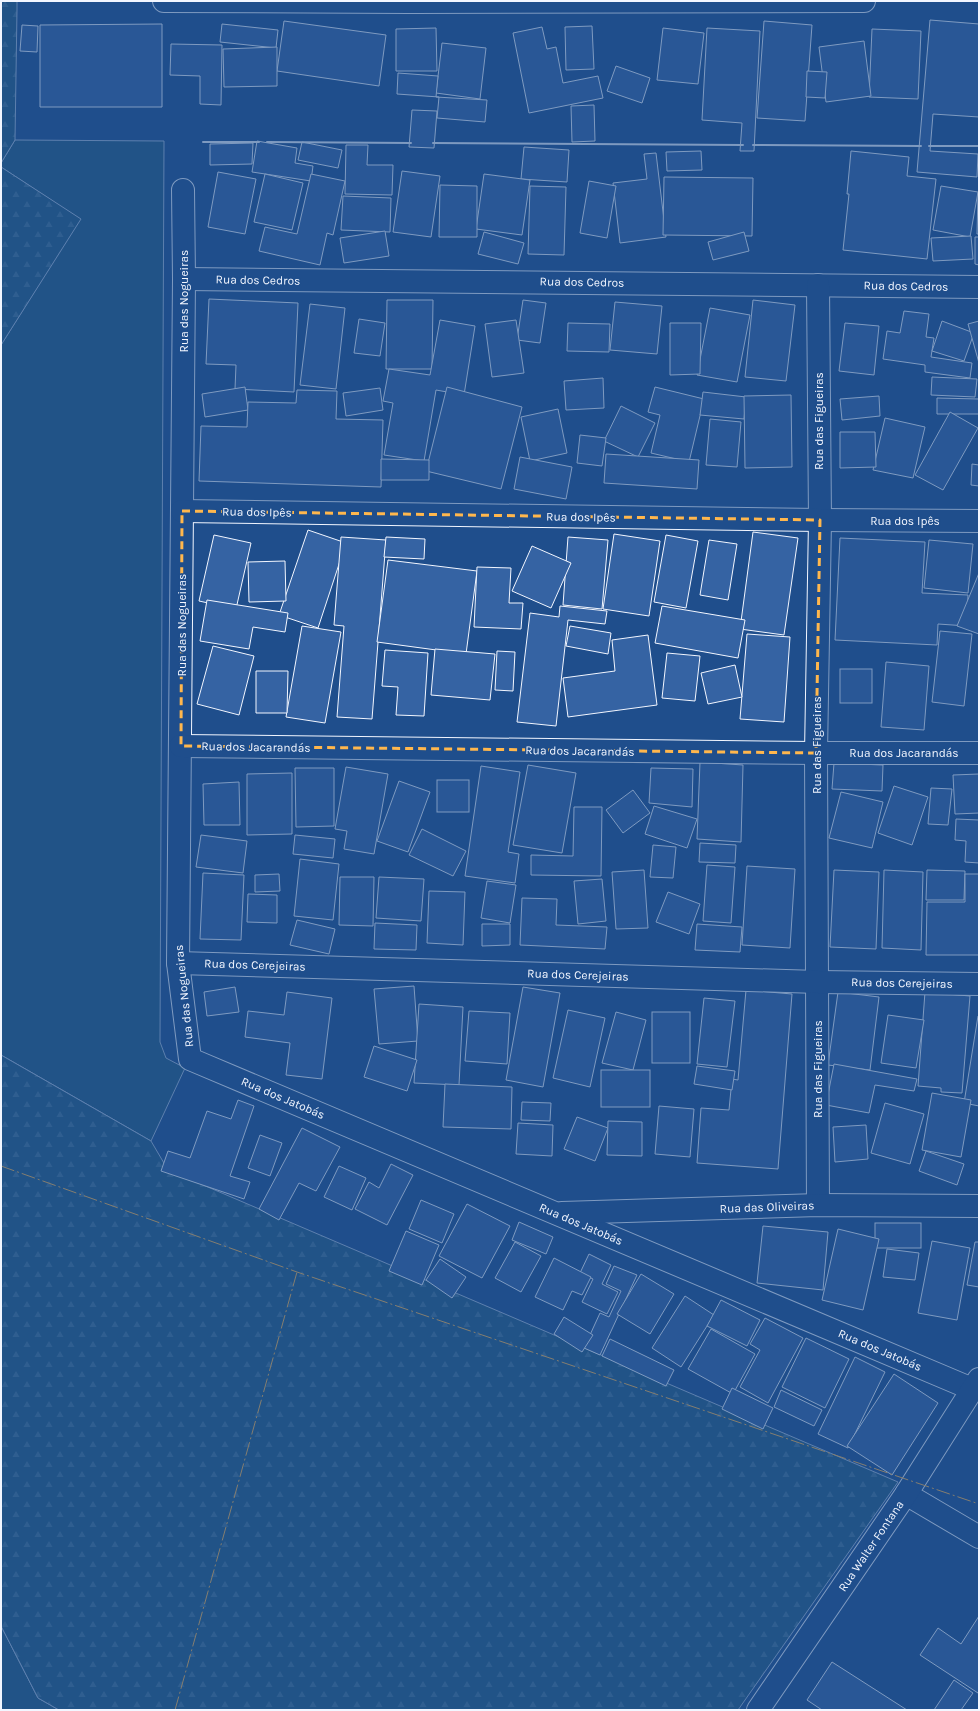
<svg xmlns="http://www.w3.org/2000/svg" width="980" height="1711" viewBox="0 0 980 1711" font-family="Karla,sans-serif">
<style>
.green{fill:#245a82;stroke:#a8bbd7}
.forest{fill:url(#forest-firs);stroke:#a8bbd7}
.building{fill:#3563a3;stroke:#f2f6ff}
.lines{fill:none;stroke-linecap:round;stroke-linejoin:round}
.street-casing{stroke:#f2f6ff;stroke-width:24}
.secondary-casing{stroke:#f2f6ff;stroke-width:24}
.street{stroke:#1f4e8c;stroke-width:22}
.secondary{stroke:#1f4e8c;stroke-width:22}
.wall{stroke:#f2f6ff;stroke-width:2}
.power{stroke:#ffb74d;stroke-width:1;stroke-dasharray:14 3 2 3;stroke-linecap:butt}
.marked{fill:none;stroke:#ffb74d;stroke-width:3;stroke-dasharray:8 5;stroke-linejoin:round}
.labels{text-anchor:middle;stroke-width:3;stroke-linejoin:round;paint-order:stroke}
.street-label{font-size:12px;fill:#f2f6ff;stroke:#1f4e8c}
</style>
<defs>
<pattern id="forest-firs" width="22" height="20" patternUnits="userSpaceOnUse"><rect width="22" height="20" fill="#245a82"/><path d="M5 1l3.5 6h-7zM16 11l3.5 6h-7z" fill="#447295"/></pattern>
</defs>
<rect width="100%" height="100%" fill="#1f4e8c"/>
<g class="green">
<polygon points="15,140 164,141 160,1042 166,1058 185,1068 151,1141 1,1055 1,345 80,219 1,167 1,163"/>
<polygon points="1,1626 38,1698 59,1710 1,1710"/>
</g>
<g class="forest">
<polygon points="1,1 17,1 17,9 15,140 1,163"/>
<polygon points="1,167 81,219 1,345"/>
<polygon points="1,1055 151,1141 168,1170 898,1482 738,1710 59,1710 38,1698 1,1626"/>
</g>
<g class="building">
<polygon points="930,20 979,24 979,117 933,114 930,151 978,154 977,177 917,172"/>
<polygon points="284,21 386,35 379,86 277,71"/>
<polygon points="764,21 812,25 805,121 757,118"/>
<polygon points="162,24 162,107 40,107 40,25"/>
<polygon points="222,24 278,30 276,48 220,42"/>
<polygon points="22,25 38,26 37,52 20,51"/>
<polygon points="592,26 594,69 566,70 565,27"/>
<polygon points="542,27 547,49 556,47 563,83 598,76 603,98 529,113 513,33"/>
<polygon points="436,28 437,71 396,71 396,29"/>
<polygon points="663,28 704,33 698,84 657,80"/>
<polygon points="707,28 760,31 754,151 740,151 742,123 702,120"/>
<polygon points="872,29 921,31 918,99 869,97"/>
<polygon points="864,41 871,96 826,102 819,47"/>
<polygon points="442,43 486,48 480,99 436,93"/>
<polygon points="171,44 222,45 221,105 200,104 200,76 170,75"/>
<polygon points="277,47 277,86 224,87 223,49"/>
<polygon points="616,66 650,78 642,103 607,91"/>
<polygon points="807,71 827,72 825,98 806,97"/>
<polygon points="398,73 438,76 436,97 487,100 485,122 437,118 439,97 397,94"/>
<polygon points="594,105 595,141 572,142 571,106"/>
<polygon points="412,110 437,111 434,148 409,147"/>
<polygon points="257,141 297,148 295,163 313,166 311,181 252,172"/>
<polygon points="302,142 342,150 338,168 298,160"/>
<polygon points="253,143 252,164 210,165 210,144"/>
<polygon points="346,145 368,145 367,165 393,165 392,195 345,194"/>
<polygon points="524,147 569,150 567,182 521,179"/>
<polygon points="701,151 702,170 667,171 666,152"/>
<polygon points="851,151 909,157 907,176 936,179 927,259 843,250 849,194 847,194"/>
<polygon points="656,153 666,237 620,243 613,183 647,179 644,154"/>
<polygon points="402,171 440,176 431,237 393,232"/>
<polygon points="218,172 256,179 245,234 208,227"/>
<polygon points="265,174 303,183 292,230 254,222"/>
<polygon points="311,174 345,181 333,235 327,233 320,265 259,251 265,227 297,234"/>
<polygon points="484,174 530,180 522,235 476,229"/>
<polygon points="664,177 753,178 752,236 663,235"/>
<polygon points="589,181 616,186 607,238 580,233"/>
<polygon points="440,185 477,186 477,237 439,237"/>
<polygon points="530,186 566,187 564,255 528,254"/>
<polygon points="941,186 978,192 970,237 933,230"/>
<polygon points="978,193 979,193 979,234 977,234"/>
<polygon points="343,196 391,198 390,232 341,230"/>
<polygon points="385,231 389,256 344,263 340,238"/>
<polygon points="484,232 524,243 518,264 478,254"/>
<polygon points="744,232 749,251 713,260 708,242"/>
<polygon points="971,236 973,259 933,261 931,238"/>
<polygon points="975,237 979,237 979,265 975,264"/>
<polygon points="209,299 298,303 294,392 235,389 236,365 206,364"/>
<polygon points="387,300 433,300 432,369 386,369"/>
<polygon points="523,300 546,303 540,343 517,340"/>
<polygon points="753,300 795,305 786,381 745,377"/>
<polygon points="615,302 662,306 657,354 610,350"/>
<polygon points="310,304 345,308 336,389 300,385"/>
<polygon points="710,308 750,315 737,382 697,375"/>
<polygon points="904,311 929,314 926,337 934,338 931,357 972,363 970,378 925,372 925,365 883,359 887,331 900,333"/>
<polygon points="359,319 385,323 380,356 354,353"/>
<polygon points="440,320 475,326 464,395 436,390 424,461 384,455 393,403 383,401 389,369 430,375"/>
<polygon points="516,320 524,373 492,377 485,324"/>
<polygon points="942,321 974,333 964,361 932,351"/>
<polygon points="979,321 979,363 968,324"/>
<polygon points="568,323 610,324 609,352 567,351"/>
<polygon points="670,323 701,323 700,374 670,375"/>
<polygon points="845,323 879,326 874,375 839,371"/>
<polygon points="932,377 977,379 975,397 931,395"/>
<polygon points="603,378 604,408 566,410 564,381"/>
<polygon points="245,387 248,410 205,417 202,394"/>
<polygon points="447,387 522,407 501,489 426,471"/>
<polygon points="655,387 704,399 689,462 651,453 660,415 648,412"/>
<polygon points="380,388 383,410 346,416 343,393"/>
<polygon points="297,390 337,391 336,419 383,420 381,487 199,481 201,426 247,427 248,402 296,403"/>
<polygon points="703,392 746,397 744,419 700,415"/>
<polygon points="791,395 792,467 745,468 744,396"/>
<polygon points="879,396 880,416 842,420 840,399"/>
<polygon points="937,398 979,399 979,414 937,414"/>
<polygon points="621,406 655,423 638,457 604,441"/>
<polygon points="558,409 567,453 530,461 521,417"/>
<polygon points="950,412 978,428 943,490 915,475"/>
<polygon points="885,418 925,427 913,478 873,470"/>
<polygon points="710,419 741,422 737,467 706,465"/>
<polygon points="840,432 875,432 876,467 840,468"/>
<polygon points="580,435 606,438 602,466 577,463"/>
<polygon points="606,454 699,460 697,489 604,483"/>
<polygon points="520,457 572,467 566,499 514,489"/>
<polygon points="381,459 429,460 429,480 381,480"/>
<polygon points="972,464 979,465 979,486 971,485"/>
<polygon points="308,530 346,543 318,628 279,615"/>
<polygon points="753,532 798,538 784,635 740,629"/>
<polygon points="614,534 660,541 649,616 603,609"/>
<polygon points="214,535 251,543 236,609 199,601"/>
<polygon points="666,535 698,541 686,608 654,602"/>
<polygon points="341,537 386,540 372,719 337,717 344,626 334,625"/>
<polygon points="386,537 425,539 424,559 384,557"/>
<polygon points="568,537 608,540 602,609 563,605"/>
<polygon points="840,538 925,542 922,593 968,595 967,626 938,624 937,645 835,640"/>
<polygon points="709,540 737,544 728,600 700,595"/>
<polygon points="929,540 973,544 968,593 924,588"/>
<polygon points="532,546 571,563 551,608 512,591"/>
<polygon points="388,560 477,571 466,654 377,642"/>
<polygon points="285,561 286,601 249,602 248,562"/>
<polygon points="477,567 511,568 509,603 523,603 521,629 474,627"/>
<polygon points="979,573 979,634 957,626"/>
<polygon points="207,600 288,613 285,632 253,627 249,649 200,641"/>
<polygon points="560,606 607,611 605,624 568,620 556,726 517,722 530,613 559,617"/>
<polygon points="662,606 745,620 738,658 655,643"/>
<polygon points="302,626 341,632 325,723 286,717"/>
<polygon points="570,626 611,633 608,654 566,646"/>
<polygon points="940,631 972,634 964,706 932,702"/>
<polygon points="747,634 790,637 784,722 740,719"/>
<polygon points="648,635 657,705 568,717 563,678 615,671 612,640"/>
<polygon points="213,646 254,656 239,715 197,704"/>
<polygon points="435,649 495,654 490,700 431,695"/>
<polygon points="385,650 428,653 424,716 396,715 398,687 382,686"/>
<polygon points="497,651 515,652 513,691 495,690"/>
<polygon points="667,653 700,656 695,701 662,698"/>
<polygon points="886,662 929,666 924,730 881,727"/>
<polygon points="735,665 742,697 708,704 701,673"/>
<rect x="840" y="669" width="32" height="34"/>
<polygon points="256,671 288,671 287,713 256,713"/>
<polygon points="700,762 743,765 741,842 697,839"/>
<polygon points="834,763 883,765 882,791 832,789"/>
<polygon points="528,765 576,773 562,853 513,845"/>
<polygon points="481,766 520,772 508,852 519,854 515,883 465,876"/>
<polygon points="346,767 388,774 374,854 344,849 347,831 335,829"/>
<polygon points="295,768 334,768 334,826 296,827"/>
<polygon points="651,768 693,769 692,807 649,803"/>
<polygon points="292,773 292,834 247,835 247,774"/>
<polygon points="979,774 979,813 955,814 953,775"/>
<rect x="437" y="780" width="32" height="32"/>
<polygon points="399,781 430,792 408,852 377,841"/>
<polygon points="239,782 240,825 204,825 203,784"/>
<polygon points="894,786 928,797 912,845 878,833"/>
<polygon points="931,788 952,789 948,825 928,824"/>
<polygon points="633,790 650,813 623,833 606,810"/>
<polygon points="841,792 883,802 872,848 829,838"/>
<polygon points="654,806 697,819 687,848 645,834"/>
<polygon points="574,807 602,807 601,876 531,875 531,855 573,856"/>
<polygon points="956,819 979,820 979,863 965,862 966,841 955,840"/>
<polygon points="422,829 466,851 453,876 409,855"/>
<polygon points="201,835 247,841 243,873 196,867"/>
<polygon points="295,835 335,839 333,858 293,854"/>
<polygon points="700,843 736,845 735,863 699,862"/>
<polygon points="653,845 676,847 673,878 650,877"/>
<polygon points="300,859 339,864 333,920 294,916"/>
<polygon points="707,865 735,867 731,923 703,921"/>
<polygon points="747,866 795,869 790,948 742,945"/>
<polygon points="644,870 648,928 616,929 612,872"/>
<polygon points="834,870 879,872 876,949 830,947"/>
<polygon points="884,870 923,872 921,950 882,948"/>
<polygon points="927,870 965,871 964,900 926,900"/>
<polygon points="203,873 244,875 241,940 200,939"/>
<polygon points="279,874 280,891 255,892 255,875"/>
<polygon points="965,874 979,874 979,955 926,955 927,902 965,902"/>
<polygon points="340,877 374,877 373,926 339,925"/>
<polygon points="379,877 424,879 421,921 376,918"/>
<polygon points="602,879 606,921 578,924 574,881"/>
<polygon points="487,881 516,885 510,923 481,918"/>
<polygon points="429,891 465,892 463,945 427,943"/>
<polygon points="668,892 700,904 689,934 656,922"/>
<polygon points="248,894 277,895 277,923 247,922"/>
<polygon points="522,898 557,899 556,925 607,927 605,949 520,945"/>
<polygon points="297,920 335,929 329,954 290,945"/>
<polygon points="375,923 417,925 416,950 374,949"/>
<polygon points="482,924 510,924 510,945 482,946"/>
<polygon points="697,924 742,927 740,952 695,950"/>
<polygon points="414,986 418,1041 379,1044 374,989"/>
<polygon points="235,987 239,1012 207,1016 204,992"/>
<polygon points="523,987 560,993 543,1087 506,1080"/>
<polygon points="746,990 792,994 778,1169 697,1163 701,1108 729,1110 732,1079 738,1080"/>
<polygon points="287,992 332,998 322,1079 286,1075 290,1043 245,1037 248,1011 284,1015"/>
<polygon points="838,992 879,997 870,1070 828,1065"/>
<polygon points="925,992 970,996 962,1093 941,1092 941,1088 918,1086"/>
<polygon points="704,998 735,1001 727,1067 697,1064"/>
<polygon points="419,1004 463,1007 459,1085 414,1083"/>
<polygon points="568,1010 605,1018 590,1087 553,1078"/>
<polygon points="469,1011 510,1013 507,1064 465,1061"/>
<polygon points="616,1012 646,1020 633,1070 602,1063"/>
<rect x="652" y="1012" width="38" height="51"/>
<polygon points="888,1015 924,1020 916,1068 881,1063"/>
<polygon points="978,1016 979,1016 979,1106 964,1103"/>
<polygon points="374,1046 417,1060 407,1091 364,1077"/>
<polygon points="834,1064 917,1079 914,1091 875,1085 869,1113 826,1105"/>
<polygon points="697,1066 735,1071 732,1090 694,1084"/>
<rect x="601" y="1070" width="49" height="37"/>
<polygon points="445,1084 512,1087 511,1129 443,1127"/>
<polygon points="932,1093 971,1100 961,1157 922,1150"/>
<polygon points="238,1100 254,1106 230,1176 250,1182 244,1199 161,1171 168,1151 190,1158 207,1111 231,1119"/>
<polygon points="522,1102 551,1103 550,1121 521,1120"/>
<polygon points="885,1103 924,1114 910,1164 871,1153"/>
<polygon points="659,1106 694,1109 690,1157 655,1154"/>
<polygon points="577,1117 608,1128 595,1161 564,1149"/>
<polygon points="608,1121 642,1122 642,1156 607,1155"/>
<polygon points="518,1123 553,1125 552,1156 516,1154"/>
<polygon points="866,1125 868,1159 835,1162 833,1127"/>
<polygon points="302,1128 340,1147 316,1191 299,1183 279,1220 259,1209"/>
<polygon points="260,1135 282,1143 270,1176 248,1168"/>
<polygon points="926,1151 964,1164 957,1185 919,1171"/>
<polygon points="391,1164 413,1175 387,1225 355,1209 369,1182 379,1188"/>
<polygon points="339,1166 366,1178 352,1210 324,1197"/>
<polygon points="421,1200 454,1214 442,1243 409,1229"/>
<polygon points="467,1204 510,1226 482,1278 439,1256"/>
<polygon points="519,1222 553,1237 546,1254 512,1240"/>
<rect x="875" y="1223" width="46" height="25"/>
<polygon points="763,1226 828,1232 823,1290 757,1283"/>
<polygon points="838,1229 879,1239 863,1310 822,1300"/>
<polygon points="406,1231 439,1245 422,1285 389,1271"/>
<polygon points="932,1241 970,1248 957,1320 918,1313"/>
<polygon points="515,1242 541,1256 521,1292 495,1278"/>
<polygon points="975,1242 979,1242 979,1287 967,1285"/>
<polygon points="887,1249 919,1253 915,1280 883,1277"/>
<polygon points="589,1254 611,1265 602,1284 618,1292 607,1314 582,1302 593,1279 580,1273"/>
<polygon points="554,1258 591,1277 582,1295 572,1291 563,1310 535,1297"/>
<polygon points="440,1259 466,1277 452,1298 426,1280"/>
<polygon points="614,1266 637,1275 600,1355 584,1348 600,1313 609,1317 621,1291 606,1284"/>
<polygon points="641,1274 674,1294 650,1334 617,1314"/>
<polygon points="685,1296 714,1315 681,1367 652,1348"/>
<polygon points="721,1300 760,1320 747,1346 707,1326"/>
<polygon points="564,1317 593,1335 582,1352 554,1334"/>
<polygon points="765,1318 803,1338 768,1403 740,1387 760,1350 750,1344"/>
<polygon points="711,1329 755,1354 733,1394 688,1369"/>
<polygon points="806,1338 849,1359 825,1408 782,1387"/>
<polygon points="610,1339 674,1370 666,1386 602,1356"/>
<polygon points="855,1357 885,1372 848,1448 818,1434"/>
<polygon points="894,1374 938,1403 892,1475 847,1446"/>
<polygon points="732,1388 773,1408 763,1429 722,1409"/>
<polygon points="781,1390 822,1410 814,1426 774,1407"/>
<polygon points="979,1616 979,1691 978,1693 920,1655 938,1628 961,1644"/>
<polygon points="832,1662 907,1710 822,1710 807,1700"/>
<polygon points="954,1680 973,1693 961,1710 934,1710"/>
</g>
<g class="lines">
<g class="street-casing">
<g id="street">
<polyline points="164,1 410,2 864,1"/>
<polyline points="183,190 184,279 178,963 190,1059 972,1389"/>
<polyline points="184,279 979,287"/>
<polyline points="818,285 820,520 816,753 818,1205"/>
<polyline points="182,511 820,520 979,521"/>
<polyline points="181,746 816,753 979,753"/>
<polyline points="178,963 818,982 979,984"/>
<polyline points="562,1213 818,1205 979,1206"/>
<polyline points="906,1494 979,1537"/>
</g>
</g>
<g class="secondary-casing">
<polyline id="secondary" points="758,1710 906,1494 979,1379"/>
</g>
<use href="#street" class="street"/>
<use href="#secondary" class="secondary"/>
<g class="wall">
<polyline points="203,142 259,142"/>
<polyline points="267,142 411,143"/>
<polyline points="433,143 743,145"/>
<polyline points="753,145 921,146"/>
<polyline points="929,146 979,146"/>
</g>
<g class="power">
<polyline points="1,1166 297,1272 979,1504"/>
<polyline points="175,1710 297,1272"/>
</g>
</g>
<path d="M0 0H980V1711H0ZM182,511l638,9 -4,233 -635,-7z" fill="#1f4e8c" fill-opacity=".55" fill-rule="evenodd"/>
<path class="marked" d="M182,511l638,9 -4,233 -635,-7z"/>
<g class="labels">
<g class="street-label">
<text transform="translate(258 280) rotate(1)" y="4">Rua dos Cedros</text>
<text transform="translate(582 282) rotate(1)" y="4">Rua dos Cedros</text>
<text transform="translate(906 286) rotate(1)" y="4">Rua dos Cedros</text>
<text transform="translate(184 301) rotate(-90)" y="4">Rua das Nogueiras</text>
<text transform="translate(819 421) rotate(-90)" y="4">Rua das Figueiras</text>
<text transform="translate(257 512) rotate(1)" y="4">Rua dos Ipês</text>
<text transform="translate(581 517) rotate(1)" y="4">Rua dos Ipês</text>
<text x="905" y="525">Rua dos Ipês</text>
<text transform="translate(182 625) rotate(-90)" y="4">Rua das Nogueiras</text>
<text transform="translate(817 745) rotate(-90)" y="4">Rua das Figueiras</text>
<text transform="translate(256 747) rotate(1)" y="4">Rua dos Jacarandás</text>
<text transform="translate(580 751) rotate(1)" y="4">Rua dos Jacarandás</text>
<text x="904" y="757">Rua dos Jacarandás</text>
<text transform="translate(255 965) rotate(2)" y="4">Rua dos Cerejeiras</text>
<text transform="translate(578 975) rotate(2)" y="4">Rua dos Cerejeiras</text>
<text transform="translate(902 983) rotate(1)" y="4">Rua dos Cerejeiras</text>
<text transform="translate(184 996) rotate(-96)" y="4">Rua das Nogueiras</text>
<text transform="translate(818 1069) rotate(-90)" y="4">Rua das Figueiras</text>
<text transform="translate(283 1098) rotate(23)" y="4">Rua dos Jatobás</text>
<text transform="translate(767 1207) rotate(-2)" y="4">Rua das Oliveiras</text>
<text transform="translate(581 1224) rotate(23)" y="4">Rua dos Jatobás</text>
<text transform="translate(880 1350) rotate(23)" y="4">Rua dos Jatobás</text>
<text transform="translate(871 1546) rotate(-56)" y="4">Rua Walter Fontana</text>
</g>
</g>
<rect width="980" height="1711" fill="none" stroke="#f2f6ff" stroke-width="4"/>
</svg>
